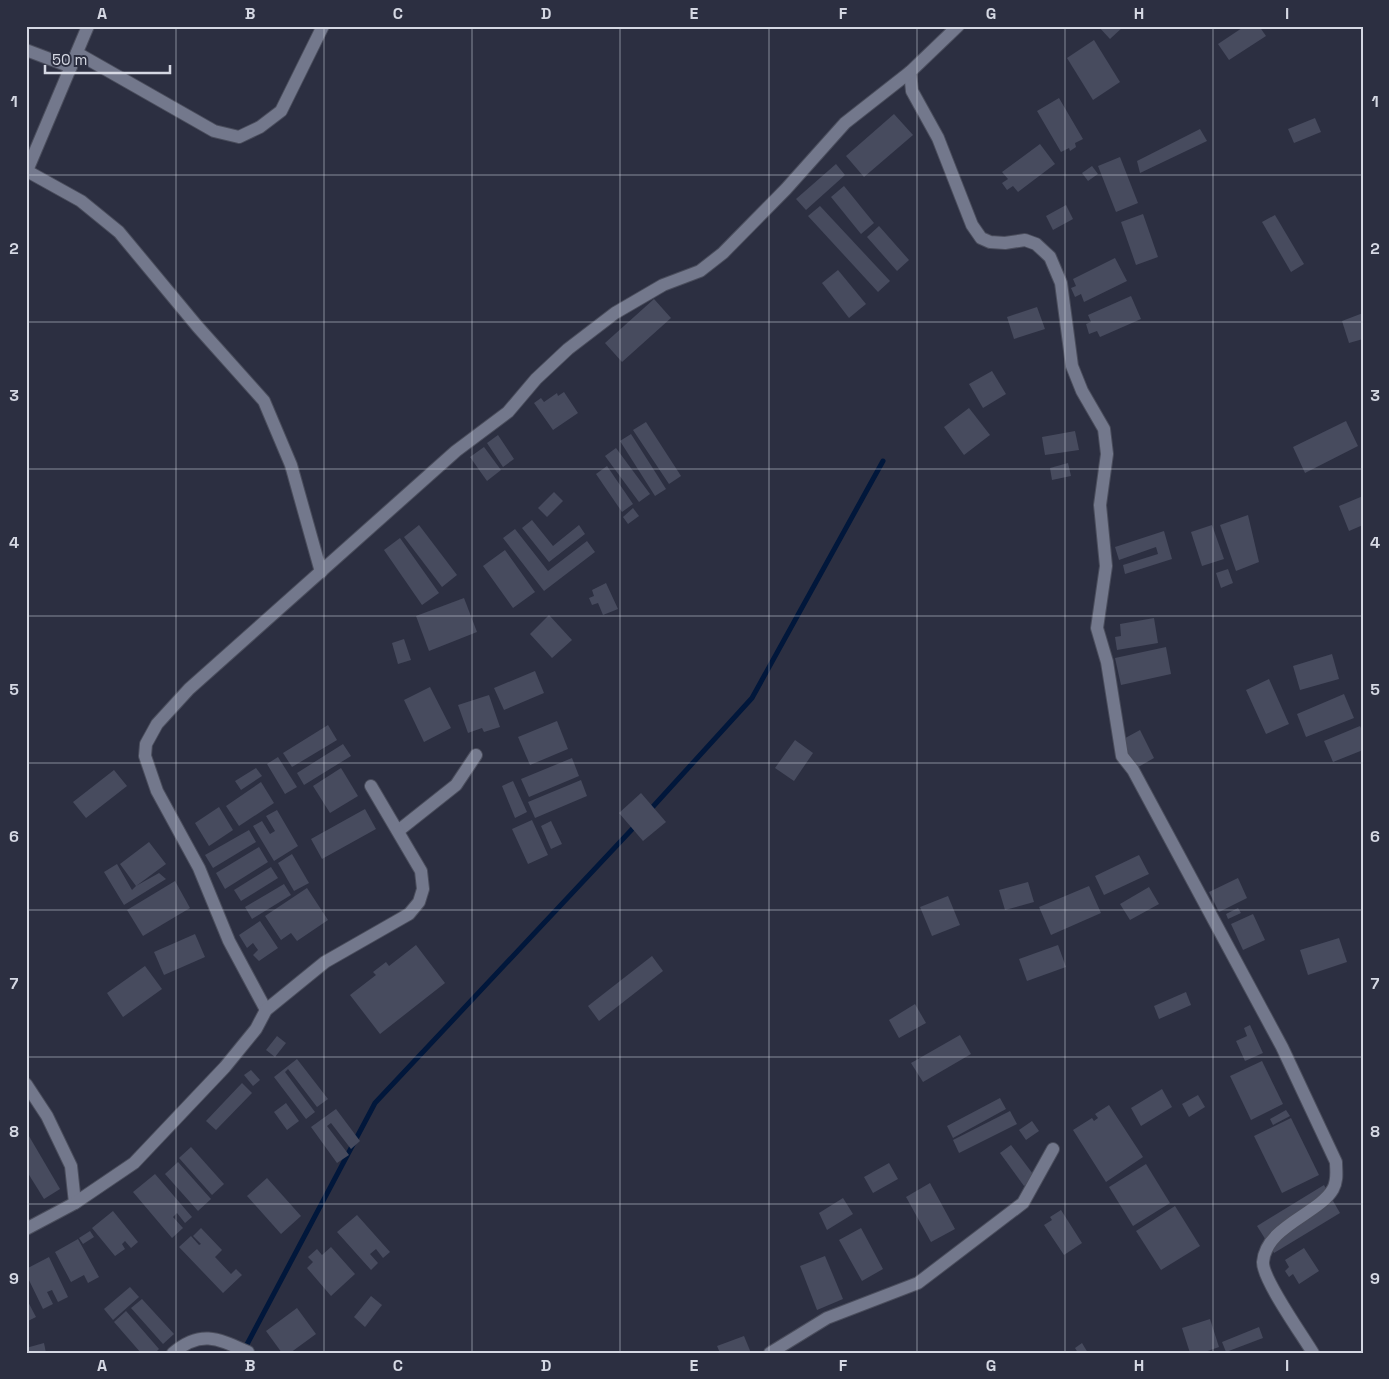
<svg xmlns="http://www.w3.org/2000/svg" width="1389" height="1379" viewBox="0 0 1389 1379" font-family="'Space Grotesk',sans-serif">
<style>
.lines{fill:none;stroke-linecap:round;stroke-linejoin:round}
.stream{stroke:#01173b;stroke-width:5}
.building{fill:#474b5e}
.street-casing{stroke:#4a4d5c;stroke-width:14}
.street{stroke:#73788c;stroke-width:12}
.grid{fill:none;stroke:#d5d8e3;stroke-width:1;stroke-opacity:0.55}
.neatline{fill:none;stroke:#d5d8e3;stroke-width:2}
.grid-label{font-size:16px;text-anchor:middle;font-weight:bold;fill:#d5d8e3}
</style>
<rect width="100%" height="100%" fill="#2c2f41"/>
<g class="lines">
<g class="stream">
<polyline points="649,811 752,698 883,461"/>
<polyline points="244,1350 375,1103 636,825"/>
</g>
</g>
<g class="building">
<polygon points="1098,26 1124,26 1110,39"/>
<polygon points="1245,26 1259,26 1266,36 1229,60 1218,44"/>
<polygon points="1094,40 1120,82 1093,100 1067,58"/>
<polygon points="1059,98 1083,139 1075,143 1076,147 1070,151 1069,148 1061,152 1037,111"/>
<polygon points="894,114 913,135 864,177 846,156"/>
<polygon points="1315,118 1321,132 1294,143 1288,129"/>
<polygon points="1200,129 1207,141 1140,173 1137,161"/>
<polygon points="1040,144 1055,164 1018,192 1013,186 1007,190 1002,183 1008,179 1002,172"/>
<polygon points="1120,157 1138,203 1116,212 1098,166"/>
<polygon points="836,164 845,175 806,210 796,199"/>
<polygon points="1092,166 1098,174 1088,181 1082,173"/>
<polygon points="844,186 874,223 861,234 831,197"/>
<polygon points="1066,205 1073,219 1053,230 1046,216"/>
<polygon points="820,206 890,281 878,292 808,216"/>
<polygon points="1143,214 1158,257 1136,265 1121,222"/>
<polygon points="1275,215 1304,264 1291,272 1262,222"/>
<polygon points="879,226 909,260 897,271 867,237"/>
<polygon points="1115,258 1127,281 1084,302 1081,294 1075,297 1071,288 1076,286 1073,279"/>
<polygon points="838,270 866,304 849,318 822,283"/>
<polygon points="1131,296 1141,319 1100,337 1097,331 1089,334 1086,324 1091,322 1088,315"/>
<polygon points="654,299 671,318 622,362 605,343"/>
<polygon points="1037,307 1045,329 1014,339 1007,317"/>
<polygon points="1363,313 1363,339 1349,343 1342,321"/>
<polygon points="992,371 1006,394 983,408 969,384"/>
<polygon points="564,392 578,413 553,430 534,403 541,398 544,402 557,393 558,396"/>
<polygon points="969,408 990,435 964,455 944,427"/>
<polygon points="1346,421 1358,446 1305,473 1293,447"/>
<polygon points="646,422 681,476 669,484 633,430"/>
<polygon points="1075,431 1079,450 1045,455 1042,437"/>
<polygon points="631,434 666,489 655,496 620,441"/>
<polygon points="498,435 514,459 503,467 487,443"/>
<polygon points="484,447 501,470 487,481 470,457"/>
<polygon points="616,448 650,494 639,502 605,456"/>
<polygon points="1068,463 1071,476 1052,480 1050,468"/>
<polygon points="607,466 633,504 622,512 596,474"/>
<polygon points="554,492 563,501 547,517 538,508"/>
<polygon points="1363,496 1363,525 1349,531 1339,506"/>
<polygon points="633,508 639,516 628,524 623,517"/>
<polygon points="1248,515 1259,562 1236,571 1220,525"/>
<polygon points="532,520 553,546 579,525 585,534 549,562 522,528"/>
<polygon points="419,525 457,575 442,587 404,537"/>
<polygon points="1212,525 1224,559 1202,566 1191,532"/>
<polygon points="515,529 548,571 587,541 595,552 544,591 503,538"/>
<polygon points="1164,531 1172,559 1125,574 1123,565 1158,554 1156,547 1119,560 1115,547"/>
<polygon points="400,538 439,593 422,605 384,550"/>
<polygon points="505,550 535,592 513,608 483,566"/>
<polygon points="1228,569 1233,583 1221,588 1216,573"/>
<polygon points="606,583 618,609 603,615 598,603 592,605 589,598 594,596 592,590"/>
<polygon points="464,598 477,632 429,651 416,616"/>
<polygon points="549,615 572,640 552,658 530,634"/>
<polygon points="1154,618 1158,643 1117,650 1115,637 1121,636 1120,624"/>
<polygon points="404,639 411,660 398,664 392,643"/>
<polygon points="1166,647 1171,674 1121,685 1115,658"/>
<polygon points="1332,654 1339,679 1300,690 1293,666"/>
<polygon points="535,671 544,693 504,710 494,688"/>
<polygon points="1269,679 1289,724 1266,734 1246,690"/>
<polygon points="430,687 451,728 424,742 404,700"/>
<polygon points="1344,694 1354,718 1306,737 1297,714"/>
<polygon points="489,695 500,727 484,732 482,728 468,733 458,705"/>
<polygon points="557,721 568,749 530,765 518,737"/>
<polygon points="328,725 337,740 292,767 283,753"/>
<polygon points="1360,726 1363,732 1363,750 1333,762 1324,741"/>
<polygon points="1140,730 1154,758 1133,770 1118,742"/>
<polygon points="795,740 813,753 794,781 775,768"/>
<polygon points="343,744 351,756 304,785 297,773"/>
<polygon points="278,757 297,787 285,794 267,764"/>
<polygon points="572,758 579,776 529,797 521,779"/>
<polygon points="256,768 262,776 241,790 235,781"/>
<polygon points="341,768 358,796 330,813 313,786"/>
<polygon points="114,770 127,786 86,818 73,802"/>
<polygon points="581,780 587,796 535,818 528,802"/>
<polygon points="513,781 527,812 515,818 502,786"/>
<polygon points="261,782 274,803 239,826 226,806"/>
<polygon points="641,793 666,822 643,841 619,813"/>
<polygon points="219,807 233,830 209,846 195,823"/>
<polygon points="365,809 376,829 322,859 311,839"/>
<polygon points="277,810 298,846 274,861 253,826 262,821 270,834 275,831 266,816"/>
<polygon points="532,820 548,855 528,864 512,829"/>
<polygon points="551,821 562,844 551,849 541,826"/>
<polygon points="249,830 256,842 213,868 205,855"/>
<polygon points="149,842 166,864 136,886 159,873 166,879 124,905 104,872 117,864 132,890 136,886 120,864"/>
<polygon points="259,847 268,862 225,889 216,873"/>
<polygon points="292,854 309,883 294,891 278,863"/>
<polygon points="1139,855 1149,874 1104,895 1095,876"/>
<polygon points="271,867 278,878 241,901 234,890"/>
<polygon points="1238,878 1247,898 1219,912 1209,892"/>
<polygon points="175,881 190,908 143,936 127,910"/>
<polygon points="1028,882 1034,902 1005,910 999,890"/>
<polygon points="284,884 291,895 252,919 245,907"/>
<polygon points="1089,886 1101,913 1051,935 1039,907"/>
<polygon points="1149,887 1159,904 1130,920 1120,904"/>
<polygon points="307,888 328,920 297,941 291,933 281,940 265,916"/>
<polygon points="948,896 960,925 932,936 920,907"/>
<polygon points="1238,908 1241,913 1228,919 1226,914"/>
<polygon points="1253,914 1265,940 1243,950 1231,924"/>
<polygon points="260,921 278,948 259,961 253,955 258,950 253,943 247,948 239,935"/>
<polygon points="195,934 205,957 164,975 154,952"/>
<polygon points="1339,938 1347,962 1308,975 1300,950"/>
<polygon points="416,945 445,983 380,1034 350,995 376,975 373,972 386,962 389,966"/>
<polygon points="1058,945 1066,967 1027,981 1019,959"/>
<polygon points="652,956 663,971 599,1021 588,1006"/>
<polygon points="145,966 162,989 123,1017 107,993"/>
<polygon points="1186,992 1191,1005 1159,1019 1154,1006"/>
<polygon points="915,1004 926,1023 899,1038 889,1020"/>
<polygon points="1250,1025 1263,1053 1245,1061 1236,1041 1247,1036 1244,1028"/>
<polygon points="960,1035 971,1054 923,1082 911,1063"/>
<polygon points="277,1036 286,1043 275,1057 266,1050"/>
<polygon points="297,1059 328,1099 317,1107 288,1069 285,1072 315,1112 306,1119 274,1077"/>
<polygon points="1262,1061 1283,1104 1251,1120 1230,1076"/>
<polygon points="251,1070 260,1080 253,1086 244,1075"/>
<polygon points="242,1083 252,1093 216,1130 206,1121"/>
<polygon points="1162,1089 1172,1107 1141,1126 1131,1108"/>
<polygon points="1198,1095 1205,1107 1189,1117 1182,1104"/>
<polygon points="1000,1098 1006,1109 953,1138 947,1126"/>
<polygon points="286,1103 299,1121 287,1130 274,1112"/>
<polygon points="1109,1105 1143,1157 1106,1182 1073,1130 1092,1118 1094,1121 1098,1118 1095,1114"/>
<polygon points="336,1109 360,1141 351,1149 331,1123 327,1126 349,1155 337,1163 311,1127"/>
<polygon points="1286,1110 1290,1116 1273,1125 1270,1119"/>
<polygon points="1010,1111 1017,1124 959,1153 953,1140"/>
<polygon points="1291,1118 1319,1175 1282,1193 1254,1136"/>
<polygon points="1032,1121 1039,1131 1026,1140 1019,1130"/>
<polygon points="26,1131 60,1189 44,1199 26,1170"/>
<polygon points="1011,1145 1036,1178 1024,1186 1000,1153"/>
<polygon points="191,1147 224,1184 212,1195 179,1158"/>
<polygon points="178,1162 211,1199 198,1211 165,1174"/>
<polygon points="889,1163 898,1179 873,1193 864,1177"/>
<polygon points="1146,1164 1170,1203 1133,1226 1109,1187"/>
<polygon points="155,1174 192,1217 185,1223 177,1213 173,1217 183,1228 172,1238 133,1192"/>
<polygon points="267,1178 301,1216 281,1234 247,1196"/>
<polygon points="930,1183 955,1229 931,1242 906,1197"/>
<polygon points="1324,1185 1340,1213 1274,1253 1257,1226"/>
<polygon points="843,1198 853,1214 827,1230 819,1213"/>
<polygon points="1175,1206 1200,1246 1161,1270 1136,1231"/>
<polygon points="1061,1210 1082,1243 1064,1255 1044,1225 1052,1220 1050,1217"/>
<polygon points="113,1211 138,1242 131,1248 125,1241 122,1244 125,1249 115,1256 92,1228"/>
<polygon points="357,1215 390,1252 383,1258 376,1249 370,1254 378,1263 371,1270 337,1232"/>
<polygon points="201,1228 222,1250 215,1257 231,1274 236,1269 242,1275 223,1293 179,1247 191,1236 199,1245 201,1244 193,1236"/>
<polygon points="861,1228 883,1269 862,1281 839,1240"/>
<polygon points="90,1231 94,1237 83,1244 79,1238"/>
<polygon points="78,1239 99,1277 88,1283 84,1275 71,1282 55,1252"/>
<polygon points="331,1247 355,1274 331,1296 307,1268 313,1262 308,1257 317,1249 322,1255"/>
<polygon points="1304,1248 1319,1271 1299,1284 1293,1274 1289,1277 1285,1271 1289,1267 1285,1260"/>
<polygon points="825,1256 843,1299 817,1310 800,1266"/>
<polygon points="49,1257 68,1297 58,1302 52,1290 47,1292 53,1304 43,1309 26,1274 26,1269"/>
<polygon points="130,1287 139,1297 113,1320 104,1309"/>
<polygon points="371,1296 382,1305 365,1327 354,1317"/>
<polygon points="26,1298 36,1317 26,1322"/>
<polygon points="142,1299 174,1334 163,1344 131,1308"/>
<polygon points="297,1308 316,1334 290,1353 282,1353 266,1331"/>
<polygon points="126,1311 159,1349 155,1353 141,1353 114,1322"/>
<polygon points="1210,1319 1219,1347 1202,1353 1190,1353 1182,1328"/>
<polygon points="1259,1327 1263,1338 1226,1352 1222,1342"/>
<polygon points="744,1336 751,1353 720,1353 717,1346"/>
<polygon points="44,1343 46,1353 26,1353 26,1348"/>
<polygon points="1082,1343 1088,1353 1078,1353 1075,1348"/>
</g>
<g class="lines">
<g class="street-casing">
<g id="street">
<path d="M958,26l-48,46 2,19 26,47 34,87 9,13 9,4 15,1 20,-3 11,4 14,13 11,26 11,83 10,25 22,38 3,25 -7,51 6,61 -9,62 10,34 15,94 11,14 149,277 54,115c0,9 2,18 -3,27 -14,25 -67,37 -70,73 -1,17 40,74 50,91"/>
<polyline points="26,50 71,67"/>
<polyline points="77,53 214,131 239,137 260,127 281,111 323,26"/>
<polyline points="27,171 81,201 119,232 197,326 264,401 291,465 321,572"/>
<polyline points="26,173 88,26"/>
<polyline points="398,831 456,785 476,755"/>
<polyline points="266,1010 229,941 199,868 157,791 145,756 146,744 157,724 189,689 456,451 508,412 536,379 568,349 615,313 663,285 700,271 723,253 786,189 845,123 910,72"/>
<polyline points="26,1084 47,1116 71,1166 75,1203"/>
<polyline points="26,1229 75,1203 134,1163 225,1067 256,1029 266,1010 325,962 409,914 419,902 423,889 421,871 371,786"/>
<path d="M173,1353c28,-24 46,-14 75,-1"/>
<polyline points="770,1353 827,1318 918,1283 1023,1203 1053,1149"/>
</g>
</g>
<use href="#street" class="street"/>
</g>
<path class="grid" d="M176,26v1327M324,26v1327M472,26v1327M620,26v1327M769,26v1327M917,26v1327M1065,26v1327M1213,26v1327M26,175h1337M26,322h1337M26,469h1337M26,616h1337M26,763h1337M26,910h1337M26,1057h1337M26,1204h1337"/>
<rect width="1389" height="1379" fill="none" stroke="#2c2f41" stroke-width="55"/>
<path d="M45 65v8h125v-8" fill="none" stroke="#d5d8e3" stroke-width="2.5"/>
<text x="52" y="65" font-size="15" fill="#d5d8e3" stroke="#2c2f41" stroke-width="4" paint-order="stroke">50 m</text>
<rect x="28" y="28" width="1334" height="1324" class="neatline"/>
<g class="grid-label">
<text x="102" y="19">A</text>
<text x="250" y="19">B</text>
<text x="398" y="19">C</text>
<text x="546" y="19">D</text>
<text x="694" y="19">E</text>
<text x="843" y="19">F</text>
<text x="991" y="19">G</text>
<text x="1139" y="19">H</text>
<text x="1287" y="19">I</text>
<text x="14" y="107">1</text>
<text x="1375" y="107">1</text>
<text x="14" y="254">2</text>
<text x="1375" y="254">2</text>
<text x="14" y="401">3</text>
<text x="1375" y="401">3</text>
<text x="14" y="548">4</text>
<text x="1375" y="548">4</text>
<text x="14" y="695">5</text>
<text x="1375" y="695">5</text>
<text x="14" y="842">6</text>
<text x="1375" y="842">6</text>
<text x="14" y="989">7</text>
<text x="1375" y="989">7</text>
<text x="14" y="1137">8</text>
<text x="1375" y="1137">8</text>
<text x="14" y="1284">9</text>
<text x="1375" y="1284">9</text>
<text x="102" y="1371">A</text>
<text x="250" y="1371">B</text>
<text x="398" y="1371">C</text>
<text x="546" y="1371">D</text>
<text x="694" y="1371">E</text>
<text x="843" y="1371">F</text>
<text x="991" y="1371">G</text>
<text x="1139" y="1371">H</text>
<text x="1287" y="1371">I</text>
</g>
</svg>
